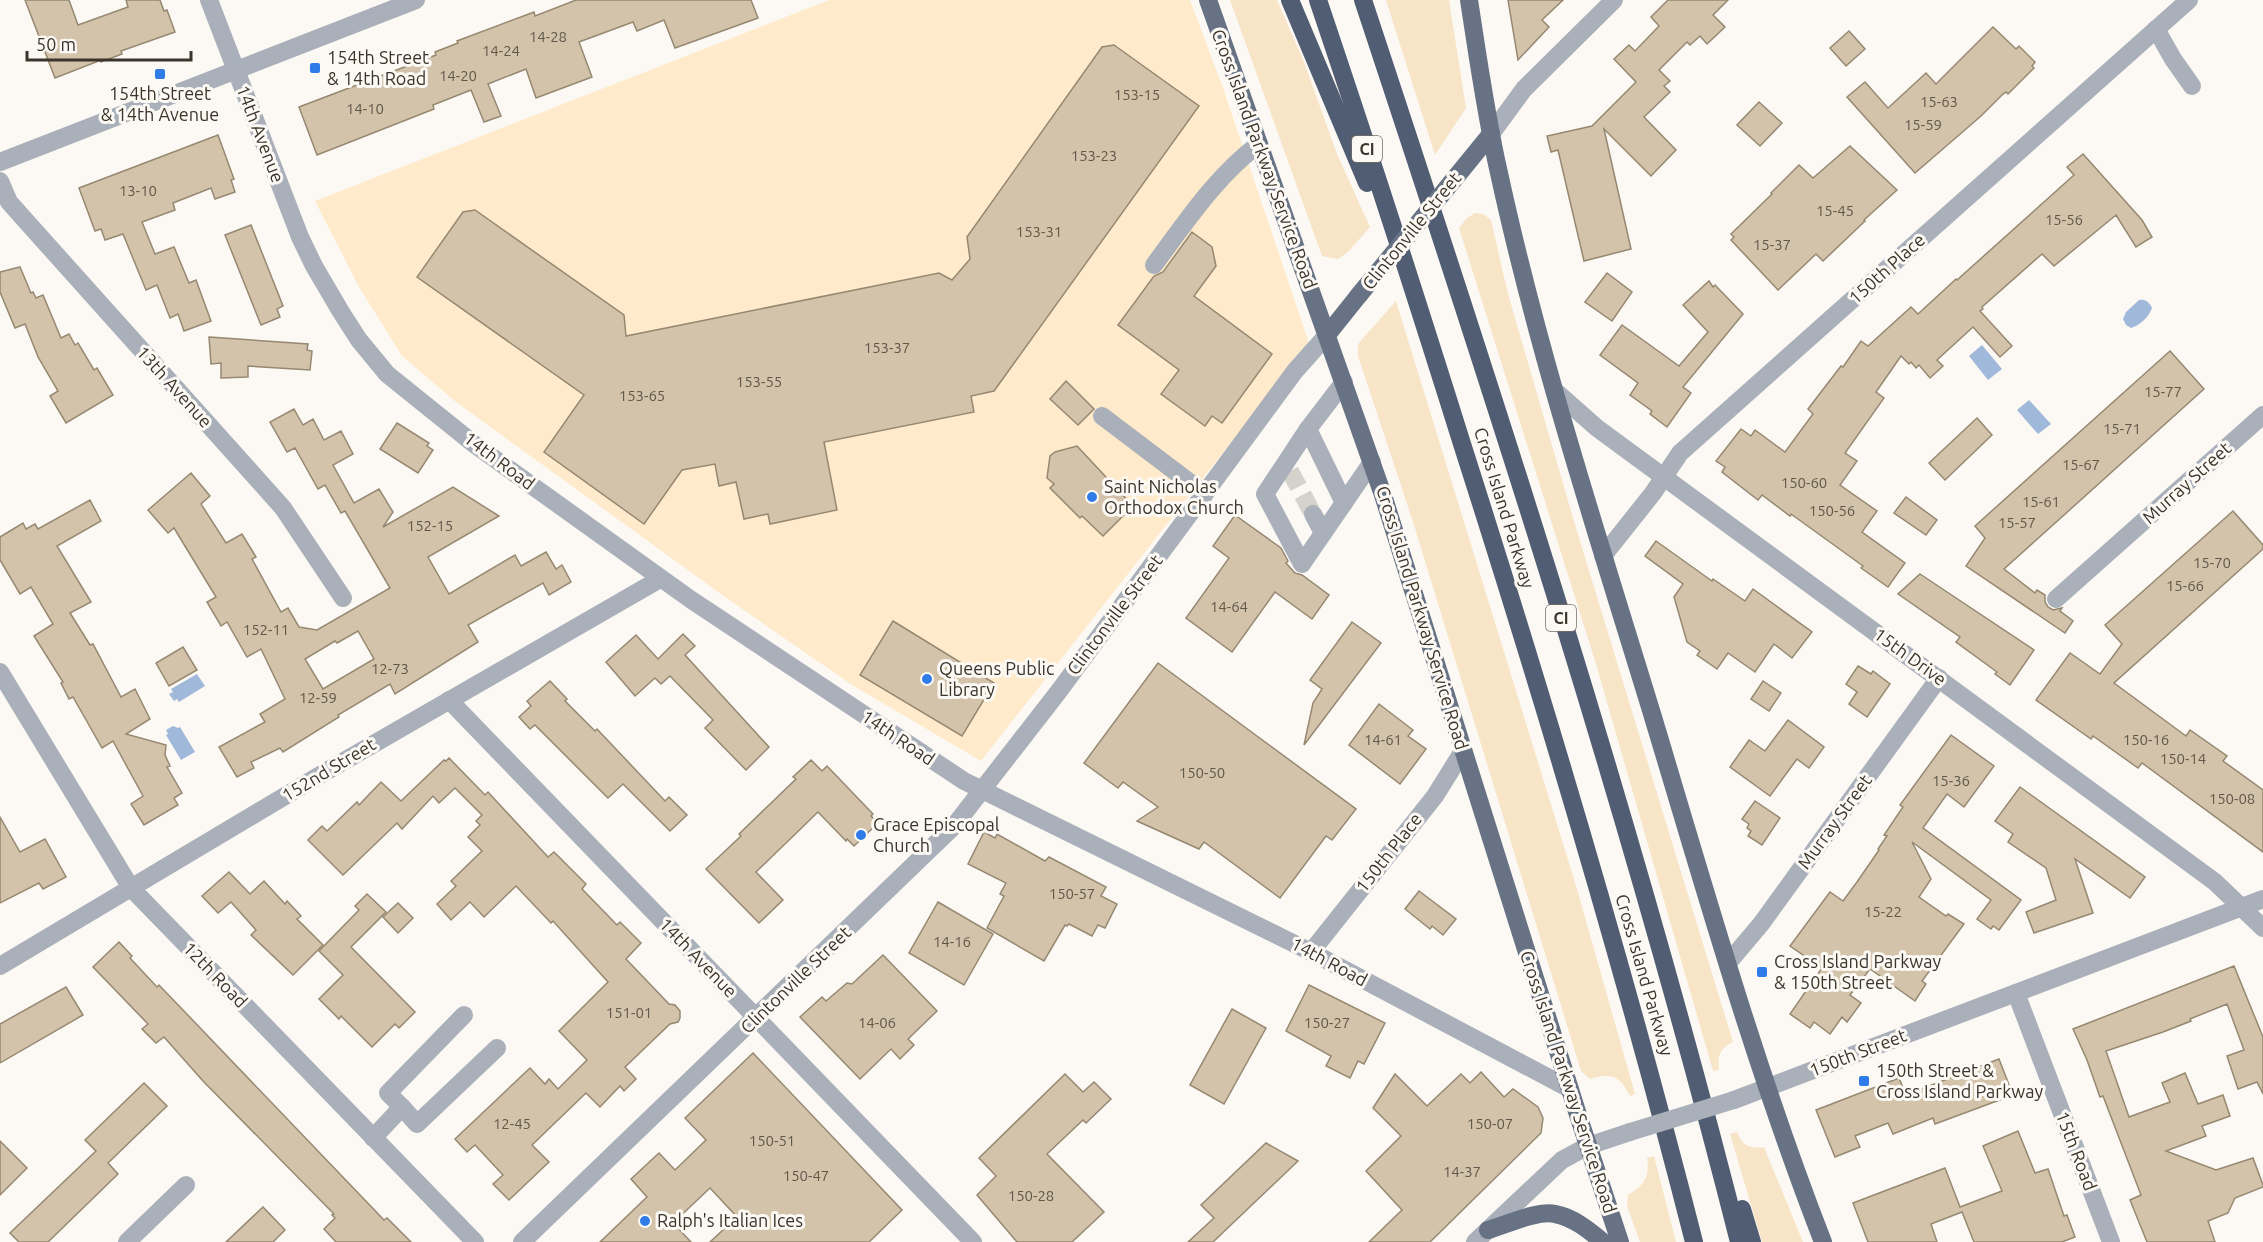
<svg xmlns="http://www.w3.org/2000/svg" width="2263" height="1242" viewBox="0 0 2263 1242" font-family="Ubuntu,sans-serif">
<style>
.built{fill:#ffebcb}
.green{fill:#f8e5c7}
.water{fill:#a0b8da}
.building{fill:#d3c3ab;stroke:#968871;stroke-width:1.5;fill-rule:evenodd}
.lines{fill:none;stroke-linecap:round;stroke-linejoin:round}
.minor-tunnel{stroke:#d5d2cc;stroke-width:18;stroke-dasharray:18 9;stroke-linecap:butt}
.minor{stroke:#a9b0ba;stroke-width:18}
.major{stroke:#677385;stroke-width:18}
.highway{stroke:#505d72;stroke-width:18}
.minor-bridge{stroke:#a9b0ba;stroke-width:18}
.major-bridge{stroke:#677385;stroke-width:18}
.poi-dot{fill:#2f7be8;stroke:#fcf9f4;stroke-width:2}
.labels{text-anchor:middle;stroke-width:6;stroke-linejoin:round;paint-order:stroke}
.number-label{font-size:15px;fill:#60584a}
.shield{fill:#fcf9f4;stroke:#746f67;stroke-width:1.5}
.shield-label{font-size:16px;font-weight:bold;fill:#3a342a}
.poi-label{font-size:18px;fill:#3a342a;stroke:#fcf9f4;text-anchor:start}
.street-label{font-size:18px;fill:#3a342a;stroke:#fcf9f4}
</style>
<rect width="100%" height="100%" fill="#fcf9f4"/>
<polygon class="built" points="829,0 1190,0 1223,88 1309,343 981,761 852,685 725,597 456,402 402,356 359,287 315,201"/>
<g class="green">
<polygon points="1230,0 1277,0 1304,62 1337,154 1370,227 1348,252 1338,259 1322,256"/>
<polygon points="1386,0 1449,0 1466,108 1435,155"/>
<path d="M1475,213l8,1 8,6 17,74 68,234 157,514c-13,7 -16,13 -14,28l-6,1 -117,-407 -137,-436 8,-10z"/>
<path d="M1396,301l181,588 58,205 -5,2c-11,-21 -18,-23 -40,-17l-9,-8 -168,-549 -55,-166v-12z"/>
<path d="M1737,1132c6,14 12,17 27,15l39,95h-41l-32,-108z"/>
<path d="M1654,1156l22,86h-36l-13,-36 1,-11c16,-9 22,-18 19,-37z"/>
</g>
<g class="water">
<path d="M2139,300c7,-1 10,2 13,8 -3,9 -12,17 -21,20l-5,-3 -3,-6 3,-7z"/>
<polygon points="1982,345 2002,369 1988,380 1969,356"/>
<polygon points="2029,400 2051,424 2038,434 2017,410"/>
<polygon points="197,674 205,686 179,702 177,699 174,701 169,694 173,692 171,689"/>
<polygon points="173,726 178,728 180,727 195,752 181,760 166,735 168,734 166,730"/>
</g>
<g class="building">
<polygon points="25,0 69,0 78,25 128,7 126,0 160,0 164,11 167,10 175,32 121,51 122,54 101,62 101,60 55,78"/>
<polygon points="576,0 751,0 758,18 675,48 664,20 637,31 633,22 579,42 592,77 536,98 526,69 488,84 501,116 484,122 471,90 433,105 434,109 317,155 299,107 436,55 435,52 458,43 457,41 534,12 535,16"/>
<polygon points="1508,0 1563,0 1542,20 1549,27 1518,60"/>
<polygon points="1668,0 1728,0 1713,15 1725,27 1707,44 1700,36 1690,45 1687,42 1659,70 1670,81 1664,86 1670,92 1644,117 1676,150 1651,176 1604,129 1631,249 1584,261 1558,150 1551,152 1547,136 1592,126 1636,82 1614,59 1629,45 1635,51 1659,26 1651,17"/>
<polygon points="1993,27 2016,49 2019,46 2035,62 2032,66 2034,68 2008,94 2006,92 2002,95 1981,116 1915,173 1847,97 1865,82 1888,108 1926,73 1936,84"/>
<polygon points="1849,31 1865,49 1846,66 1830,48"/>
<polygon points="1114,45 1199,106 994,391 971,396 974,412 824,442 837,510 770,524 768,514 744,519 736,482 719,486 715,464 682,470 644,524 544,452 584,395 417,277 463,212 475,210 624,315 626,336 939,273 952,280 970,259 967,237 1102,47"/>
<polygon points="1759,102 1782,123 1760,146 1737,125"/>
<polygon points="218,135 234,179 231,180 235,192 215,199 211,188 173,203 175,210 142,222 155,254 174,247 189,283 196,280 211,321 184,331 178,314 170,318 157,285 146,290 123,234 105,240 101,229 95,231 79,188"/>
<polygon points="1850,146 1897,190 1864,220 1865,221 1823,261 1816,254 1778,290 1731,240 1734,237 1731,234 1772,194 1771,193 1799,165 1813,178"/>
<polygon points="2083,154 2142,220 2152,237 2136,247 2116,215 2054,266 2042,254 1982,307 1983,309 1980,311 2012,346 2000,357 1973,327 1937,360 1943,366 1930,378 1919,365 1916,368 1911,362 1909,364 1901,356 1876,392 1884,398 1845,453 1857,461 1840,485 1877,511 1862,532 1905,563 1888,587 1861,568 1863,566 1791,514 1790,516 1762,495 1758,500 1722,472 1725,467 1716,461 1741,429 1751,436 1755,430 1785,452 1813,414 1808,409 1841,366 1843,367 1861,341 1868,346 1911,307 1918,314 1956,279 1957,280 2074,175 2067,167"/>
<polygon points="251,225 283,306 277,309 280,317 261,325 225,235"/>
<polygon points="1192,232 1212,247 1216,266 1194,296 1272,354 1222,423 1212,416 1205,426 1161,394 1179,370 1118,325 1154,276 1163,272"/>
<polygon points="20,267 31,293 33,292 36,298 43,295 61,338 69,334 75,345 78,343 94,370 97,368 113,395 66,423 50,396 58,391 38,357 25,324 15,328 0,292 0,272"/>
<polygon points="1607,273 1632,292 1612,321 1585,302"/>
<polygon points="1709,281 1713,287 1715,285 1743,314 1683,387 1691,393 1667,427 1650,414 1652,411 1630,395 1638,383 1600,355 1622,325 1679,366 1708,332 1683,305"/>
<polygon points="209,337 308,344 307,350 312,351 310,370 248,366 248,377 221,378 221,363 211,364"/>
<polygon points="2170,351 2204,389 2004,569 2035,593 2037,590 2045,595 2045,602 2048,607 2053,610 2062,608 2060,611 2073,621 2065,633 1966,566 1985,538 1975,526"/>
<polygon points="1066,381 1094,409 1078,425 1050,399"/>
<path d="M294,409l9,16 10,-6 11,21 17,-9 12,23 -20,11 21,38 25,-14 14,23 -10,15 70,-40 46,29 -71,41 21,37 66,-39 6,11 25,-14 10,17 6,-4 9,17 -22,13 -6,-12 -75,42 10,17 -83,52 -5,-10 -52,31 1,2 -56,35 -3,-4 -29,14 3,6 -17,9 -18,-30 46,-25 -5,-8 25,-15 -24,-50 -14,8 -20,-35 -6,4 -14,-24 9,-5 -42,-69 -6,5 -20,-23 43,-37 19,23 -9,8 25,39 16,-9 14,23 -4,2 29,53 7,-4 11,19 18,3 73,-42 -45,-77 -4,2 -16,-28 -7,4 -23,-41 -8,4 -17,-30zM358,631l16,28 -51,30 -18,-30 30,-18 2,2z"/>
<polygon points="1977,418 1992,435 1945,480 1929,463"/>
<polygon points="397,423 429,443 427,446 433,450 418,473 380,449"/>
<polygon points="1077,446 1133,506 1103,536 1082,516 1080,518 1050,488 1054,484 1047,478 1050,456 1055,452"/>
<polygon points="1906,497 1937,520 1926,535 1894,513"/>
<polygon points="90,500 101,521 57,546 91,602 70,613 90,645 93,644 121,697 135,689 150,719 126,734 166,745 165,755 170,766 167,767 182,793 174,798 178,805 144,825 131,804 143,796 113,741 102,748 73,697 69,699 61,683 63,682 34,636 53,624 31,587 20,594 0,560 0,537 23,523 26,529 35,524 38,529"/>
<polygon points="2233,511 2263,545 2263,549 2114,683 2186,736 2190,730 2227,756 2223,761 2263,790 2263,852 2142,763 2138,768 2093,736 2091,739 2036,700 2070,653 2100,674 2122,644 2105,625"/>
<polygon points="1235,515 1281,548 1288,561 1286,563 1295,573 1302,575 1329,595 1312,619 1275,592 1232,652 1186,618 1229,558 1213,546"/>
<polygon points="1656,541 1712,581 1713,579 1745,601 1753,589 1812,632 1792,658 1774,644 1755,672 1728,653 1717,669 1697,655 1700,651 1687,642 1674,597 1683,584 1645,556"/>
<polygon points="1920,574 2034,650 2010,685 1995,674 1997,672 1956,642 1960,637 1898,594"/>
<polygon points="893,621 994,683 962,736 860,675"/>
<polygon points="1352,622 1381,643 1304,745 1313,703 1322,689 1310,680"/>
<polygon points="683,634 695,646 685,655 769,747 746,770 705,728 713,720 670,676 661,684 655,678 635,696 606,662 636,635 658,659"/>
<polygon points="183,647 197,670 169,686 156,663"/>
<polygon points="1158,663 1356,809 1332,840 1326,836 1280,898 1204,842 1199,849 1137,821 1158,807 1123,782 1118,788 1084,763"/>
<polygon points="1858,666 1871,674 1873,671 1890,684 1867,717 1849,704 1857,692 1846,684"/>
<polygon points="550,681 567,699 565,701 595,731 597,729 665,801 669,797 687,815 670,831 623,784 608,798 535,725 530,729 519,717 531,706 527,701"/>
<polygon points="1763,681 1781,693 1769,711 1751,699"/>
<polygon points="1379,704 1413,730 1408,736 1426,749 1400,784 1349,745"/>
<polygon points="1788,720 1824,747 1809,768 1797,759 1770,796 1730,767 1749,740 1765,751"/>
<polygon points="1951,735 1994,766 1964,807 1947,794 1923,828 2021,900 1999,930 1993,926 1991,929 1977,919 1991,900 1912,842 1931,879 1919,897 1946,916 1948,914 1964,924 1922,981 1926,984 1915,1001 1870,969 1850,995 1861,1003 1847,1022 1842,1017 1830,1034 1814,1022 1810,1028 1790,1014 1822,968 1790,946 1830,892 1843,901 1857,882 1879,850 1878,849 1887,836 1884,835 1903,807 1900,805"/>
<polygon points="449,758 485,795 488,792 548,857 554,852 586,884 582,889 617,925 620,922 641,943 626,959 669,1004 675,1005 680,1011 680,1018 678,1022 670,1024 625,1067 636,1079 624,1091 620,1086 600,1107 586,1093 532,1145 549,1162 509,1200 493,1184 503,1175 475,1145 467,1152 455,1139 530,1068 545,1084 549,1079 558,1089 587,1060 559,1031 608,982 553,921 551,923 516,886 484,917 470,902 451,920 437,904 456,886 451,881 482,851 468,837 480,825 476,821 482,815 455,788 439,803 433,796 402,829 397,823 343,875 308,840 322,826 327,831 357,802 359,805 381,782 401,801 444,760 446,761"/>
<polygon points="811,760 822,771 827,766 873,814 871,816 878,823 854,846 847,839 846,841 818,812 756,872 783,900 759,923 706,869 741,836 739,834 796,779 793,777"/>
<polygon points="2020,787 2145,877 2130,898 2075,859 2093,913 2034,933 2026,912 2056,900 2046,868 2008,842 2013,834 1995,821"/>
<polygon points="1755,801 1780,818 1762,845 1748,836 1751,831 1747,828 1749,824 1742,819"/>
<polygon points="0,817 20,852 45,839 66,877 43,889 39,883 0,903"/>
<polygon points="984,832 995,838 997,834 1045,861 1049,857 1106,887 1101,896 1117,904 1105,928 1098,925 1092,936 1069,924 1067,926 1065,925 1044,961 987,928 1004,896 1000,894 1006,883 968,864"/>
<polygon points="229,872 250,894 264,881 285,904 287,901 301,916 297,919 323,945 293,975 251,935 256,930 231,902 218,913 202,896"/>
<polygon points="1419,891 1456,919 1443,935 1432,926 1430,929 1405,909"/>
<polygon points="367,894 386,912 351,947 415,1012 399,1028 395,1024 372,1047 341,1016 339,1019 319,999 343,975 319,951 359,910 355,906"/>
<polygon points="938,902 993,934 964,985 909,953"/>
<polygon points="398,903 413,918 398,933 383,917"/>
<polygon points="119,942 132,956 130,958 157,987 159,985 384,1220 387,1218 411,1242 336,1242 324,1229 335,1218 332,1215 334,1214 203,1081 164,1037 156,1043 142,1029 148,1024 93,967"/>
<polygon points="883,955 937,1011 908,1039 914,1045 900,1059 891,1049 860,1079 800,1017 822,997 826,1001 847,983 852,984"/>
<polygon points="2234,966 2263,1037 2263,1094 2257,1082 2238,1089 2227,1056 2244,1050 2227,1004 2190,1019 2191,1021 2163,1032 2106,1051 2129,1117 2170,1102 2162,1083 2185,1073 2198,1104 2223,1095 2230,1116 2202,1126 2206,1136 2166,1151 2216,1170 2253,1158 2263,1185 2263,1187 2235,1198 2228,1213 2208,1221 2215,1242 2147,1242 2130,1200 2141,1195 2103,1096 2100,1097 2087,1060 2073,1029"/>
<polygon points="1309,985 1385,1023 1364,1064 1358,1061 1350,1078 1326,1066 1331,1056 1286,1031"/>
<polygon points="66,987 83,1015 0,1063 0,1024"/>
<polygon points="1232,1009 1266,1028 1224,1104 1190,1085"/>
<polygon points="753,1053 902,1210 869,1242 710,1242 737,1217 710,1188 673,1223 691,1242 600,1242 647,1197 631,1179 659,1153 675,1170 706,1140 685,1118"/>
<polygon points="1999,1059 2013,1095 1935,1124 1933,1118 1893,1134 1888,1123 1855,1136 1860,1147 1835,1157 1816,1110 1899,1078 1906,1095"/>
<polygon points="1481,1072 1504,1097 1513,1089 1538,1107 1543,1118 1541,1133 1430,1242 1369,1242 1402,1210 1366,1171 1401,1136 1373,1108 1395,1074 1427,1106 1461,1074 1470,1083"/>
<polygon points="1065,1074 1083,1092 1094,1082 1111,1099 1086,1123 1083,1120 1047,1154 1104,1212 1072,1242 1017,1242 977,1195 996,1176 979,1158"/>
<polygon points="144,1083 167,1106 108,1163 118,1174 48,1242 19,1242 10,1233 96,1151 85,1140"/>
<polygon points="2018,1131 2035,1173 2048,1169 2064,1216 2067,1215 2075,1237 2062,1242 1974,1242 1962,1212 1931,1224 1937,1242 1868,1242 1853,1203 1945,1168 1960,1207 2002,1191 1983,1146"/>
<polygon points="0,1141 27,1168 0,1195"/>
<polygon points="1266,1143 1298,1161 1213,1242 1188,1242 1214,1218 1201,1205"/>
<polygon points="263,1207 285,1230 273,1242 226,1242"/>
</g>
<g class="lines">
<polyline class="minor-tunnel" points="1290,471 1313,514"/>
<g class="minor">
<polyline points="209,0 300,237 314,266 341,312 359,340 387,374 474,444 690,599 964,781 1311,952 1570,1089"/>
<polyline points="2156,29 2173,59 2192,86"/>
<polyline points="1491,134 1524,89 1614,0"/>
<polyline points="0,162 416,0"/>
<polyline points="0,181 9,202 283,508 343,598"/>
<path d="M1154,265c32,-43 62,-89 105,-121"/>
<polyline points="1344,382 1308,429 1265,494 1302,564 1372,462"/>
<polyline points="1554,390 1597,428 2215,882 2263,928"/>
<polyline points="1102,416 1205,494"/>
<polyline points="1308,429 1344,503"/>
<polyline points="1313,514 1323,533"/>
<polyline points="1603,556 1653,493 1680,453 2189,0"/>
<polyline points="2056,599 2263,415"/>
<polyline points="0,672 131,888 475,1242"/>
<polyline points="449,700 973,1242"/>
<polyline points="1311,952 1435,796 1463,751"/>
<polyline points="1728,963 1761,924 1939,678"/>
<polyline points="0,966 332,768 660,579"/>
<polyline points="2016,993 2111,1242"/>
<polyline points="1734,1100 2263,899"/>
<polyline points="402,1107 388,1093 464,1015"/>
<polyline points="373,1138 402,1107 417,1124 497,1048"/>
<polyline points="127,1242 186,1185"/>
<polyline points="522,1242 954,826 1059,691 1295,371 1327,335"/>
<polyline points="1475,1242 1562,1160 1588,1146 1630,1132"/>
</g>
<g class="major">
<polyline points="1208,0 1383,495 1579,1118 1620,1242"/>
<path d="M1469,0c9,58 17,116 30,173 40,184 99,364 154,544 53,176 103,353 170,525"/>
<polyline points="1451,183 1491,134"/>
<polyline points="1327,335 1359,295"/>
<path d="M1488,1230c17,-5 50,-20 67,-16 18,3 35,17 48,28"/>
</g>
<g class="highway">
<polyline points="1290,0 1367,183"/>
<path d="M1318,0c50,148 98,297 145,447 84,263 163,527 231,795"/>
<path d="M1363,0c136,411 270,822 376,1242"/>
<polyline points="1742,1209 1752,1242"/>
</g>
<polyline class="minor-bridge" points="1630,1132 1734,1100"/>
<polyline class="major-bridge" points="1359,295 1451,183"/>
</g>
<g class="poi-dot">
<rect x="309" y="62" width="12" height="12" rx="3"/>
<rect x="154" y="68" width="12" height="12" rx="3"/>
<circle cx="1092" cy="497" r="6"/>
<circle cx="927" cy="679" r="6"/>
<circle cx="861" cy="835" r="6"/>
<rect x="1756" y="966" width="12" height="12" rx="3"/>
<rect x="1858" y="1075" width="12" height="12" rx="3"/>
<circle cx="645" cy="1221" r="6"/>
</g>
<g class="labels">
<g class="number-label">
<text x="548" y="42">14-28</text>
<text x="501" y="56">14-24</text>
<text x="458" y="81">14-20</text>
<text x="1137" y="100">153-15</text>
<text x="1939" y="107">15-63</text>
<text x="365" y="114">14-10</text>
<text x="1923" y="130">15-59</text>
<text x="1094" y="161">153-23</text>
<text x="138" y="196">13-10</text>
<text x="1835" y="216">15-45</text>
<text x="2064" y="225">15-56</text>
<text x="1039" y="237">153-31</text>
<text x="1772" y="250">15-37</text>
<text x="887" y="353">153-37</text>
<text x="759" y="387">153-55</text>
<text x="2163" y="397">15-77</text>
<text x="642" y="401">153-65</text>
<text x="2122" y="434">15-71</text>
<text x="2081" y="470">15-67</text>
<text x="1804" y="488">150-60</text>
<text x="2041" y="507">15-61</text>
<text x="1832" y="516">150-56</text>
<text x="2017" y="528">15-57</text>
<text x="430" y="531">152-15</text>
<text x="2212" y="568">15-70</text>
<text x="2185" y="591">15-66</text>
<text x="1229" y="612">14-64</text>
<text x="266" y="635">152-11</text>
<text x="390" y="674">12-73</text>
<text x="318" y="703">12-59</text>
<text x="1383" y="745">14-61</text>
<text x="2146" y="745">150-16</text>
<text x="2183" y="764">150-14</text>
<text x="1202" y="778">150-50</text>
<text x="1951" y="786">15-36</text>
<text x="2232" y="804">150-08</text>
<text x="1072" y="899">150-57</text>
<text x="1883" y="917">15-22</text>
<text x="952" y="947">14-16</text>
<text x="629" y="1018">151-01</text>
<text x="877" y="1028">14-06</text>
<text x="1327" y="1028">150-27</text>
<text x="512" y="1129">12-45</text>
<text x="1490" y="1129">150-07</text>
<text x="772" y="1146">150-51</text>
<text x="1462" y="1177">14-37</text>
<text x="806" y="1181">150-47</text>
<text x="1031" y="1201">150-28</text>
</g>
<g class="shield">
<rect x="1352" y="136" width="30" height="26" rx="4.5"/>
<rect x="1546" y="605" width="30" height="26" rx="4.5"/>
</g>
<g class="shield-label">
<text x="1367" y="155">CI</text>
<text x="1561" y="624">CI</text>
</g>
<g class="poi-label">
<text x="327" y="64">154th Street<tspan x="327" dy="21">&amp; 14th Road</tspan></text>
<text x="160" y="100" text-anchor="middle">154th Street<tspan x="160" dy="21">&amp; 14th Avenue</tspan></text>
<text x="1104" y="493">Saint Nicholas<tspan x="1104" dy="21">Orthodox Church</tspan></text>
<text x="939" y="675">Queens Public<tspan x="939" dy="21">Library</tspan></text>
<text x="873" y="831">Grace Episcopal<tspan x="873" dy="21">Church</tspan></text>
<text x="1774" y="968">Cross Island Parkway<tspan x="1774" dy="21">&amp; 150th Street</tspan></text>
<text x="1876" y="1077">150th Street &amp;<tspan x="1876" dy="21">Cross Island Parkway</tspan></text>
<text x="657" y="1227">Ralph's Italian Ices</text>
</g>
<g class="street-label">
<text transform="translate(260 134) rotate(69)" y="6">14th Avenue</text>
<text transform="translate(1264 159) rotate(70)" y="6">Cross Island Parkway Service Road</text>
<text transform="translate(1412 231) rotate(-51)" y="6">Clintonville Street</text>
<text transform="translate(1887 269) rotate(-42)" y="6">150th Place</text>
<text transform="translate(174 387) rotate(48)" y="6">13th Avenue</text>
<text transform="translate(499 461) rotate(37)" y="6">14th Road</text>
<text transform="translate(2187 483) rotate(-42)" y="6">Murray Street</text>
<text transform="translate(1504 508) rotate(73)" y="6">Cross Island Parkway</text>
<text transform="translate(1115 615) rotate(-53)" y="6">Clintonville Street</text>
<text transform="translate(1422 618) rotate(73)" y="6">Cross Island Parkway Service Road</text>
<text transform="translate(1910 657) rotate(36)" y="6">15th Drive</text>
<text transform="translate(898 738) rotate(34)" y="6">14th Road</text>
<text transform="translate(329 770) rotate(-31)" y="6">152nd Street</text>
<text transform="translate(1835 822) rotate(-54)" y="6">Murray Street</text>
<text transform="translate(1389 853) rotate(-52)" y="6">150th Place</text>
<text transform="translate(698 958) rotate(46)" y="6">14th Avenue</text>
<text transform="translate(1329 962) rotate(28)" y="6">14th Road</text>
<text transform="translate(215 975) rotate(46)" y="6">12th Road</text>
<text transform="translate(1644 975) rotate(74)" y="6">Cross Island Parkway</text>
<text transform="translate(796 980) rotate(-44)" y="6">Clintonville Street</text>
<text transform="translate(1858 1053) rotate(-21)" y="6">150th Street</text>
<text transform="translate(1568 1082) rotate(72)" y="6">Cross Island Parkway Service Road</text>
<text transform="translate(2076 1151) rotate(69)" y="6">15th Road</text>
</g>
</g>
<path d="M27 51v9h164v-9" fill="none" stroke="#3a342a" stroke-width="3"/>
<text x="36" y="51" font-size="18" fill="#3a342a" stroke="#fcf9f4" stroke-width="4.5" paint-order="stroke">50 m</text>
</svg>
